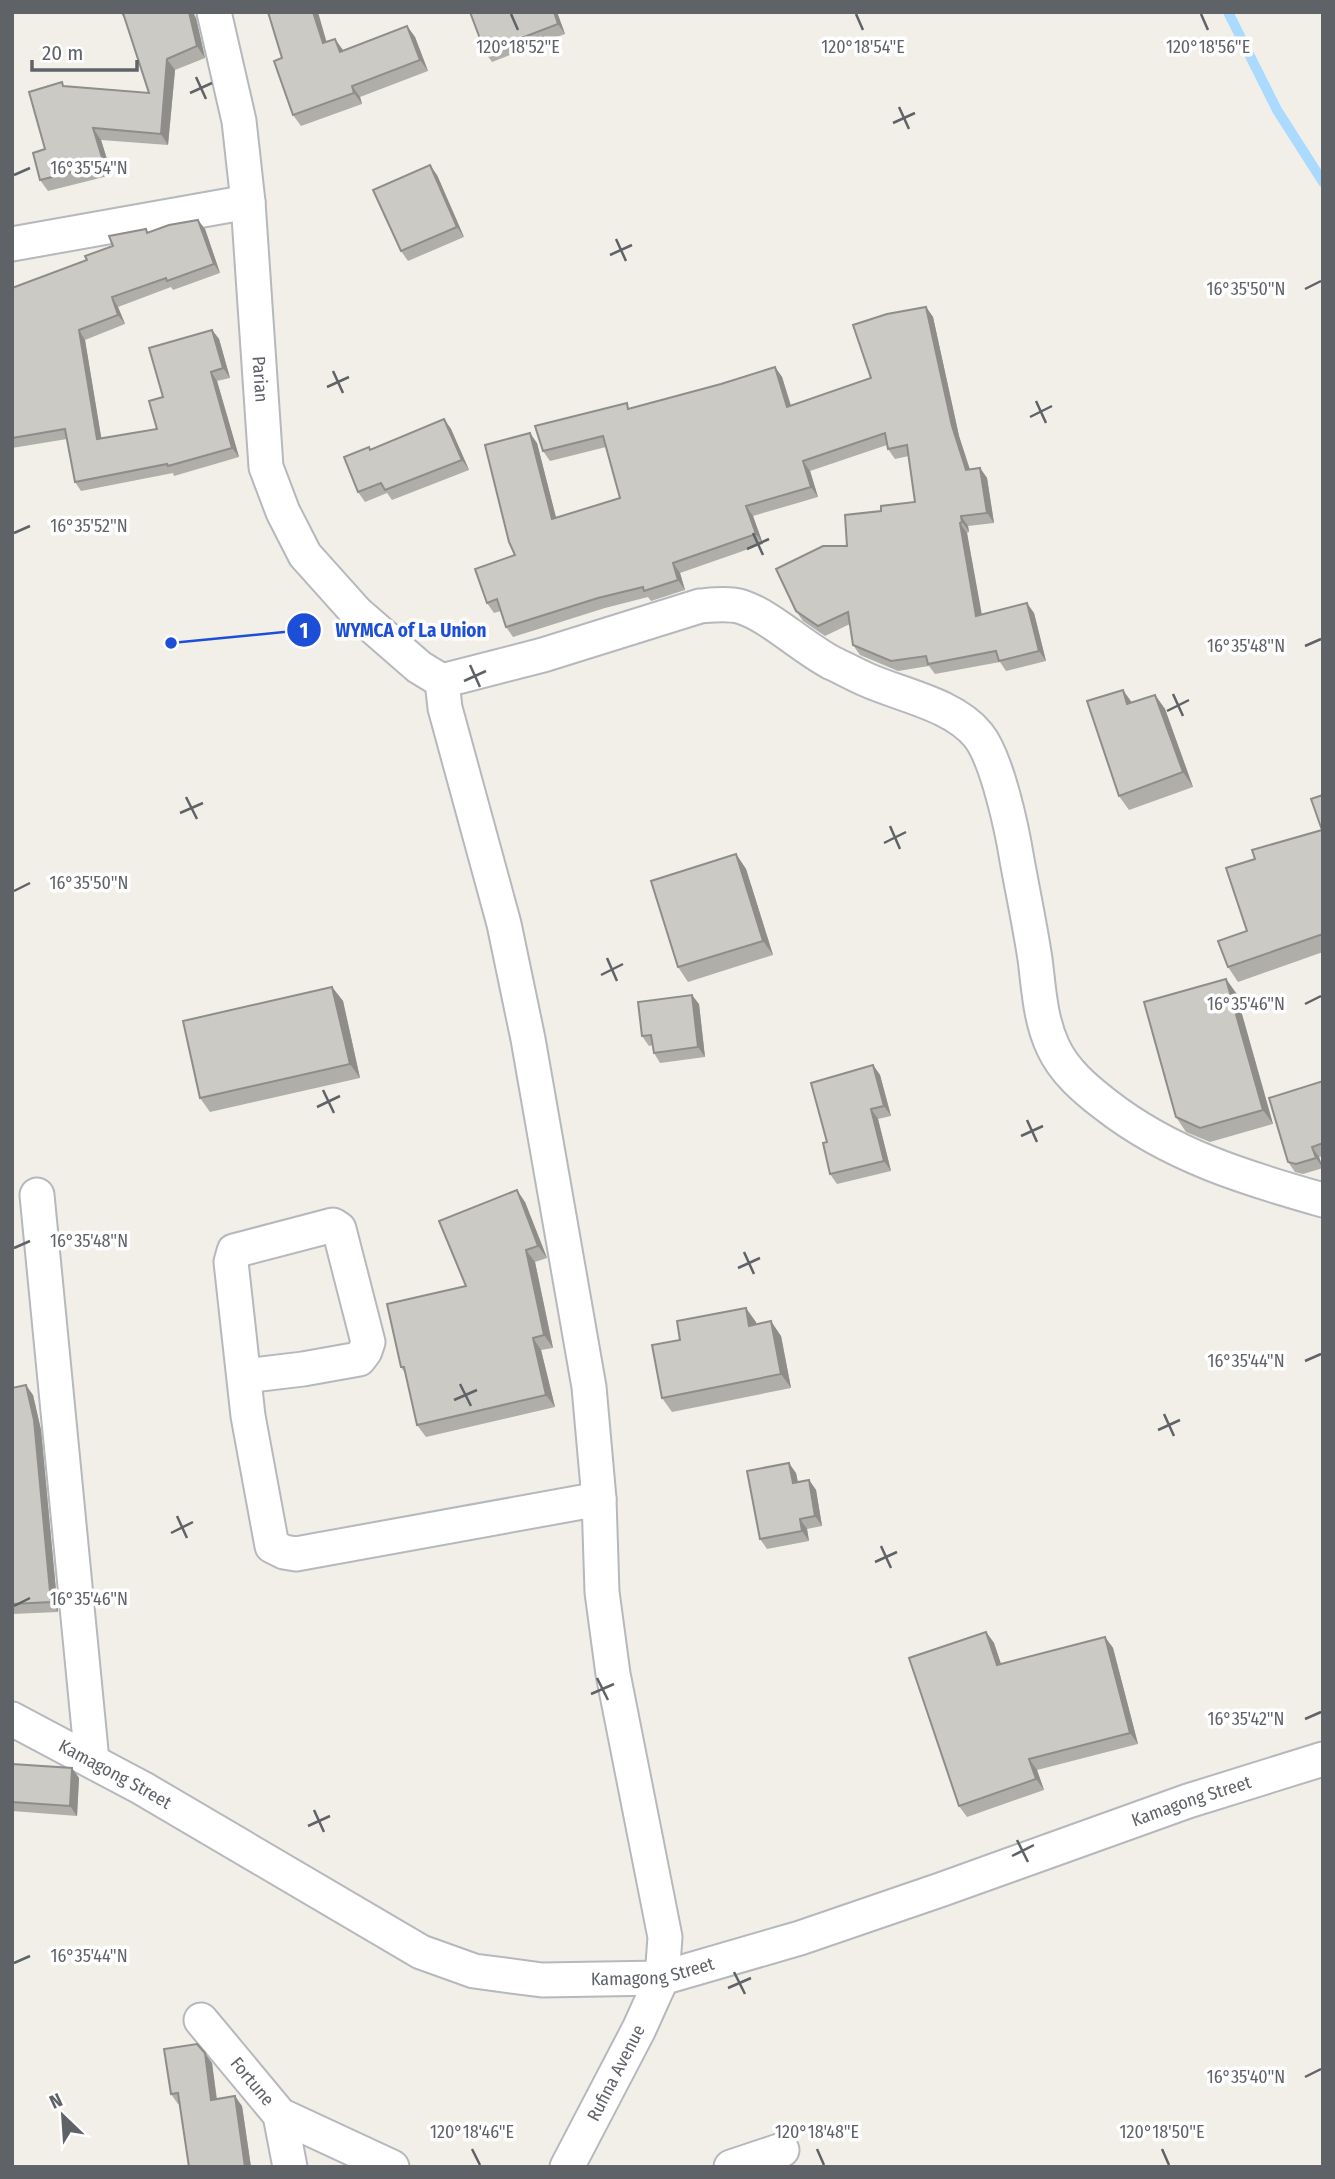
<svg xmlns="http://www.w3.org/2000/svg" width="1335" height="2179" viewBox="0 0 1335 2179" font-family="'Fira Sans Condensed',sans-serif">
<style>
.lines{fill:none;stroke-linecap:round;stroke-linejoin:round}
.stream{stroke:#aadaff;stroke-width:10}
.street-casing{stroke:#b5b8bc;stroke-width:37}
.street{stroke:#fff;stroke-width:33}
.wall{fill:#afaea9}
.shaded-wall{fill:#8f8d8a}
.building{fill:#cccac5;stroke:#8f8d8a;stroke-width:2}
.ticks{fill:none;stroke:#5f6368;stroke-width:2.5}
.labels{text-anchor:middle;stroke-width:7;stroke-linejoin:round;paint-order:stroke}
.street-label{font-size:18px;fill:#5f6368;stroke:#fff}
.ticks-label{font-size:18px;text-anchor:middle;fill:#5f6368;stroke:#fff;stroke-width:7;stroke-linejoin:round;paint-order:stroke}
.leader{fill:none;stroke:#1d4ed8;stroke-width:2.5}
.callout-dot{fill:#1d4ed8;stroke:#fff;stroke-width:2.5}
.mark-label{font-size:21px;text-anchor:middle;font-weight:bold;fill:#fff}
.callout-label{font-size:19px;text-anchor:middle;font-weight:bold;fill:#1d4ed8;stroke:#fff;stroke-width:7;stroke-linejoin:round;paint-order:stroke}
</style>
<rect width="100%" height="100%" fill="#f1efe8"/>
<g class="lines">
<polyline class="stream" points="1228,12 1277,110 1323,182"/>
<g class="street-casing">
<g id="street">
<path id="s1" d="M214,12l25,109 9,81 18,265 17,45 22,43 52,58 62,54 23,14"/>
<polyline points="12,244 248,202"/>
<polyline points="442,681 445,708 504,924 528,1039 589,1387 599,1499 602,1592 613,1674 665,1937 662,1978 639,2029 567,2167"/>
<path d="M442,681l101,-26 157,-49c13,-1 29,-3 42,1 28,9 61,41 90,56 11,5 22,11 33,16 35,16 88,25 113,56 19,23 34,94 39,125 6,33 13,66 18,99 4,31 5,60 18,88 11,24 32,42 53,58 64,50 139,73 217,95"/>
<polyline points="37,1195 92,1761"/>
<polyline points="244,1376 303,1369 359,1359 365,1351 368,1342 339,1229 333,1225 234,1251 231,1262 248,1416 272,1546 284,1552 296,1554 599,1499"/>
<path id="s2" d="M12,1719l130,69 279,164 53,19 68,9 120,-2 138,-40 140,-48 248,-89 135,-42"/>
<path id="s3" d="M201,2020l79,95 112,52"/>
<polyline points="280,2115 290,2167"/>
<polyline points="731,2167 782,2150"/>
</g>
</g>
<use href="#street" class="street"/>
</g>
<g class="wall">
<polygon points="120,12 196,18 205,58 175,70 168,145 101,140 112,175 48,191 40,180 45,149 65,86 149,93 126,21"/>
<polygon points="557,12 565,34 492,62 485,52"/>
<polygon points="407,26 415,37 428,71 360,97 362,104 301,126 293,115 282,58 327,42 343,50"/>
<polygon points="437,175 464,237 408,261 401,251"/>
<polygon points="146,229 148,233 205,229 220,273 173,290 171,287 118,307 125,324 85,340 101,438 157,429 163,397 212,330 219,339 230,378 217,381 239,457 174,476 173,473 81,491 75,482 67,439 12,448 12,288 87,260"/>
<polygon points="926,307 933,317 959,436 970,469 980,468 987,478 994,523 968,526 969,532 967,533 981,614 1034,613 1046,661 1006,671 1000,662 935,674 929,666 898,671 860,655 853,645 850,624 825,636 803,621 796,611 847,546 881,511 915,502 909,456 895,459 888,449 887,445 810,471 818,497 753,516 763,544 680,573 685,590 651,601 648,597 605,608 513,637 506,627 501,611 494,613 487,603 515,555 537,443 556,518 620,498 606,447 550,461 543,451 631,409 721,384 775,367 782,377 791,405 871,378"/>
<polygon points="444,419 451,429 469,470 392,500 387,493 365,502 358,492 371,449"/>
<polygon points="1155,695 1165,709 1193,787 1129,810 1119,796"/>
<polygon points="1323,795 1323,952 1238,982 1228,967 1247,931 1322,830"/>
<polygon points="736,854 746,869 773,955 688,982 678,967"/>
<polygon points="1226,979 1236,993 1273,1124 1210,1142 1186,1132 1176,1117"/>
<polygon points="332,987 343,1001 360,1078 210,1112 200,1098"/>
<polygon points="699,1004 705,1057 660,1063 654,1053 653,1045 649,1046 642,1036"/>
<polygon points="873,1065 880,1075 891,1116 878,1119 891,1171 837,1184 830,1174 827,1142"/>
<polygon points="1323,1081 1323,1156 1319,1157 1323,1168 1303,1174 1295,1172 1288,1162"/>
<polygon points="525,1202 547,1258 535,1262 553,1348 541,1350 555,1407 426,1437 417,1425 405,1373 401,1367 466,1286"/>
<polygon points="756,1322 756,1324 781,1336 791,1388 672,1412 662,1398 680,1340"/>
<polygon points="12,1388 33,1395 41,1430 58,1612 12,1614"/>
<polygon points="796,1473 798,1482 809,1480 816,1490 822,1526 807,1529 809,1541 767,1549 760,1539"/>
<polygon points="986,1632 994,1643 1001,1664 1105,1637 1113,1648 1138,1744 1037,1770 1044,1790 967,1817 959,1806"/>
<polygon points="12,1764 72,1768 79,1778 77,1816 12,1811"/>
<polygon points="212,2063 217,2099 242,2106 251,2167 189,2167 180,2104 178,2104 171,2094"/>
</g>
<g class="shaded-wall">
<polygon points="189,12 193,12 196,18 205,58 197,46"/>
<polygon points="313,12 318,12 330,54 323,43"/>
<polygon points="554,12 557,12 565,34 558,24"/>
<polygon points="407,26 415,37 428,71 420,60"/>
<polygon points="335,39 343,50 340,52"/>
<polygon points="167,59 175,70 168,145 161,134"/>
<polygon points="352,86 360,97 362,104 354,93"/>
<polygon points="93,128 101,140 112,175 104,164"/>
<polygon points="430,165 437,175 464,237 457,227"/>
<polygon points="198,220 205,229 220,273 214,264"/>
<polygon points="112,297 118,307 125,324 118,315"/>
<polygon points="926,307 933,317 959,436 973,480 966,470 952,426"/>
<polygon points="79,330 85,340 103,448 97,439"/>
<polygon points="212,330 219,339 230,378 223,368"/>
<polygon points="775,367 782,377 794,417 787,407"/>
<polygon points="211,372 217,381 239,457 232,448"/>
<polygon points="444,419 451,429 469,470 462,460"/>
<polygon points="530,433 537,443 559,529 552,519"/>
<polygon points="803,461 810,471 818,497 811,487"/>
<polygon points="980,468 987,478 994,523 987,513"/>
<polygon points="746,506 753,516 763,544 756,534"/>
<polygon points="961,516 968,526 969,532 962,522"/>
<polygon points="960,523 967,533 984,626 976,616"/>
<polygon points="673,563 680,573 685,590 678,580"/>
<polygon points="1027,603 1034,613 1046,661 1039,651"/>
<polygon points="1123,690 1133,704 1127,704"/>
<polygon points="1155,695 1165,709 1193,787 1183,772"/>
<polygon points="736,854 746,869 773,955 763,941"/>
<polygon points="1226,979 1236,993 1273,1124 1263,1110"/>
<polygon points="332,987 343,1001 360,1078 350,1064"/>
<polygon points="692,995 699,1004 705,1057 698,1047"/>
<polygon points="873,1065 880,1075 891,1116 884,1106"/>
<polygon points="871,1109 878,1119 891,1171 884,1161"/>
<polygon points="1312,1147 1319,1157 1323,1168 1316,1158"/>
<polygon points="517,1190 525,1202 547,1258 538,1246"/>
<polygon points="526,1250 535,1262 553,1348 544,1335"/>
<polygon points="746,1308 756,1322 759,1340 749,1326"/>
<polygon points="771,1321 781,1336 791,1388 781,1374"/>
<polygon points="533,1338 541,1350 555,1407 546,1395"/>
<polygon points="26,1385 33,1395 41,1430 58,1612 51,1602"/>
<polygon points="789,1463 796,1473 800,1493 793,1483"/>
<polygon points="809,1480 816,1490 822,1526 815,1516"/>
<polygon points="800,1519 807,1529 809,1541 802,1531"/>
<polygon points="986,1632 994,1643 1005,1676 997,1665"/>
<polygon points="1105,1637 1113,1648 1138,1744 1130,1733"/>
<polygon points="1029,1759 1037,1770 1044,1790 1036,1779"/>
<polygon points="72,1768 79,1778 77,1816 70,1806"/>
<polygon points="205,2053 212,2063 218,2110 211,2100"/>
<polygon points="235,2096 242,2106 251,2167 245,2167"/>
</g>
<g class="building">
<polygon points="120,12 189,12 197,46 167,59 161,134 93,128 104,164 40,180 33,153 45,149 29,92 62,82 63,86 149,93 123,13 121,13"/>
<polygon points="268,12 313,12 323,43 335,39 340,52 407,26 420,60 352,86 354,93 293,115 274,61 282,58"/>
<polygon points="470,12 554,12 558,24 485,52"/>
<polygon points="430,165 457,227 401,251 373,190"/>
<polygon points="198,220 214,264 167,281 166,278 112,297 118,315 79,330 97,439 157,429 149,401 163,397 149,348 212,330 223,368 211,372 232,448 168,466 167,464 75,482 65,429 12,438 12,288 87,260 85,256 113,246 109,236 146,229 147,233 169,225"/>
<polygon points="926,307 952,426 966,470 980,468 987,513 961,516 962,522 960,523 976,616 1027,603 1039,651 999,661 996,651 928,664 926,656 891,661 853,645 848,612 818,626 796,611 776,569 823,546 847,546 845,515 881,511 881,506 915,502 907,445 888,449 885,433 803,461 811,487 746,506 756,534 673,563 678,580 644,591 643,587 598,598 506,627 497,599 487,603 475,569 515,555 509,542 485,445 530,433 552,519 620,498 603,436 543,451 535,426 627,403 628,409 721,384 775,367 787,407 871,378 853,325 887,314"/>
<polygon points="444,419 462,460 385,490 381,483 358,492 344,457 369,447 370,450"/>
<polygon points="1123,690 1127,704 1155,695 1183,772 1119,796 1087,701"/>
<polygon points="1323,795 1323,934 1228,967 1218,941 1247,931 1226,868 1255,859 1252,850 1322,830 1311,799"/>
<polygon points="736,854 763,941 678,967 651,881"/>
<polygon points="1226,979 1263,1110 1200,1128 1176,1117 1144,1002"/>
<polygon points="332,987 350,1064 200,1098 183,1021"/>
<polygon points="692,995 698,1047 654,1053 651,1035 642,1036 638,1002"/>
<polygon points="873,1065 884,1106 871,1109 884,1161 830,1174 823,1143 827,1142 811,1083"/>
<polygon points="1323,1081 1323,1143 1312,1147 1316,1158 1296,1164 1288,1162 1269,1098"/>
<polygon points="517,1190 538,1246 526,1250 544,1335 533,1338 546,1395 417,1425 404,1367 401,1367 387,1304 466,1286 439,1221"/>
<polygon points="746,1308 749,1326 771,1321 781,1374 662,1398 652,1345 680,1340 677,1321"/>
<polygon points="26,1385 34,1420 51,1602 12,1604 12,1388"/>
<polygon points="789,1463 793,1483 809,1480 815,1516 800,1519 802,1531 760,1539 747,1471"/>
<polygon points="986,1632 997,1665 1105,1637 1130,1733 1029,1759 1036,1779 959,1806 909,1658"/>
<polygon points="12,1764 72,1768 70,1806 12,1802"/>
<polygon points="197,2044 205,2053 211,2100 235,2096 245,2167 189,2167 178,2093 171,2094 164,2049"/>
</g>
<path class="ticks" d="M511,14l7,16M856,14l7,16M1201,14l7,16M196,77l10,22M190,93l22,-10M899,107l10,22M893,123l22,-10M14,175l16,-7M616,239l10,22M610,255l22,-10M1305,289l16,-8M333,371l10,22M327,387l22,-10M1036,401l10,22M1030,417l22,-11M14,533l16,-7M753,533l10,22M747,549l22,-10M1305,646l16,-7M470,665l10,22M464,681l22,-10M1173,694l10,22M1167,711l22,-11M186,797l11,22M180,813l23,-10M890,826l10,23M884,843l22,-11M14,891l16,-8M607,958l10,23M601,975l22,-11M1305,1004l16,-8M323,1090l11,23M317,1107l23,-11M1027,1120l10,22M1021,1136l22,-10M14,1248l16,-7M744,1252l10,22M738,1268l22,-10M1305,1361l16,-7M460,1384l11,22M454,1400l23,-10M1164,1414l10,22M1158,1430l22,-10M177,1516l10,22M171,1533l22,-11M881,1546l10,22M875,1562l22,-10M14,1606l16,-8M597,1678l11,22M591,1694l23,-10M1305,1719l16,-7M314,1810l10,22M308,1826l22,-10M1017,1840l11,22M1012,1856l22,-11M14,1963l16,-7M734,1972l11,22M728,1988l23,-10M1305,2077l16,-8M472,2149l8,16M817,2149l7,16M1162,2149l7,16"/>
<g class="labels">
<g class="street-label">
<text dy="6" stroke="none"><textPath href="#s1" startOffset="371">Parian</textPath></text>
<text dy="6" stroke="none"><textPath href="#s2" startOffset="117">Kamagong Street</textPath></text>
<text dy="6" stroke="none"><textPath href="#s2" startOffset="1274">Kamagong Street</textPath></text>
<text dy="6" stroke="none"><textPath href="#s2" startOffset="707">Kamagong Street</textPath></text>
<text transform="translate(616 2073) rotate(-63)" y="6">Rufina Avenue</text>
<text dy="6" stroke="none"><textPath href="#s3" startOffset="80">Fortune</textPath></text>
</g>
</g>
<g class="ticks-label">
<text x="863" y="53">120°18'54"E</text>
<text x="518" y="53">120°18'52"E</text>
<text x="1208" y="53">120°18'56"E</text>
<text x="89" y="174">16°35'54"N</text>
<text x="1246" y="295">16°35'50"N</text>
<text x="89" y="532">16°35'52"N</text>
<text x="1246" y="652">16°35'48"N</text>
<text x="89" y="889">16°35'50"N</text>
<text x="1246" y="1010">16°35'46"N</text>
<text x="89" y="1247">16°35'48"N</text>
<text x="1246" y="1367">16°35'44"N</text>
<text x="89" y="1605">16°35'46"N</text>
<text x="1246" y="1725">16°35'42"N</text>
<text x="89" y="1962">16°35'44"N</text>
<text x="1246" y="2083">16°35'40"N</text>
<text x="472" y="2138">120°18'46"E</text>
<text x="817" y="2138">120°18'48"E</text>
<text x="1162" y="2138">120°18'50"E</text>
</g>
<path class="leader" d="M171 643L304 630"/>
<g class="callout-dot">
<circle cx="171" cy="643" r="7"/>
<circle cx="304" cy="630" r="18"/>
</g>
<g class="mark-label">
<text x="304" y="638">1</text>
</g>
<g class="callout-label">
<text x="411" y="637">WYMCA of La Union</text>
</g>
<rect width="1335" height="2179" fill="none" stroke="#5f6368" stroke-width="28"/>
<g transform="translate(63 2116) rotate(335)" stroke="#ffffff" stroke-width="5" paint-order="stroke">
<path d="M0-5L12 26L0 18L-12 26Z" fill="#5f6368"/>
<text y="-10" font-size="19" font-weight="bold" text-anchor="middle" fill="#5f6368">N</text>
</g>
<path d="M32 60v10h105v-10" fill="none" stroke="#5f6368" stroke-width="3.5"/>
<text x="42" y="60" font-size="21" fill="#5f6368" stroke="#ffffff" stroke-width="5" paint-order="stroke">20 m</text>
</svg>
